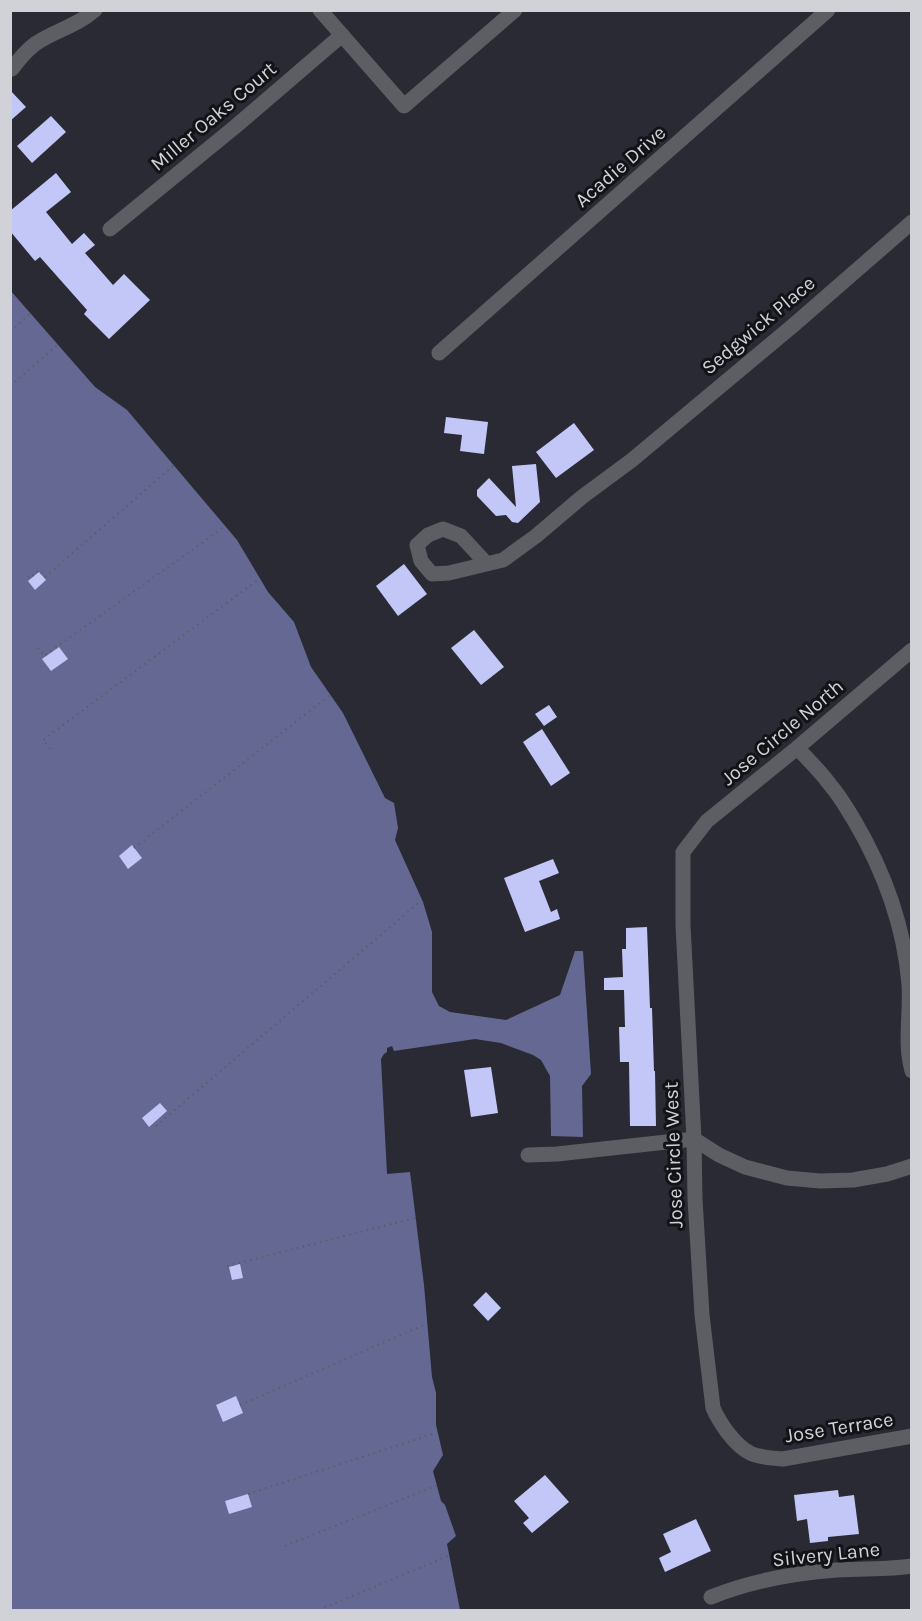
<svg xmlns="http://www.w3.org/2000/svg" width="922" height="1621" viewBox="0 0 922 1621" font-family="Karla,sans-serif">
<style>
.water{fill:#656893}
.building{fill:#c3c7f7}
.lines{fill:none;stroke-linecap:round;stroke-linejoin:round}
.path{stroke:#5c5d66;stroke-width:2;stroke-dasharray:1.5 4.5;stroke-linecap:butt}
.minor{stroke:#5d5e63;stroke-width:15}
.labels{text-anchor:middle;stroke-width:6;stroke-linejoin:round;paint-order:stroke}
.street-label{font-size:20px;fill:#d1d1d8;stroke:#121317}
</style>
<rect width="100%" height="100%" fill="#292a34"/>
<polygon class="water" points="10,290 95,387 127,410 237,540 268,592 294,622 311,667 343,713 385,798 394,803 398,828 395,840 423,902 432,932 432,992 439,1006 450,1012 506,1020 560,995 575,951 583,951 591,1074 582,1086 583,1137 551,1136 550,1076 541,1060 533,1055 501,1043 475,1039 394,1051 392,1046 387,1048 387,1052 384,1054 381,1059 387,1174 410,1172 424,1285 432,1377 436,1393 436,1425 443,1455 433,1471 441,1501 445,1505 456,1536 447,1544 460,1610 11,1610"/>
<g class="building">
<polygon points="10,90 26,107 10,121"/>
<polygon points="51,116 66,132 32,163 17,146"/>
<polygon points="56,173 71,192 46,212 72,244 84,233 95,245 85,253 113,285 124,274 150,300 109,339 84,314 87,310 40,257 35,261 10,231 10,211"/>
<polygon points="446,417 488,422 484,454 460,451 462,435 444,433"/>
<polygon points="574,423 594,450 556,478 536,452"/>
<polygon points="536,464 540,502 518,523 512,522 506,515 496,516 477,496 477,490 489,478 516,507 512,466"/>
<polygon points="404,564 427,594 398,616 376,586"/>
<polygon points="39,572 46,580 35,590 28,581"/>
<polygon points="474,630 504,667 481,685 451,648"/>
<polygon points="59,647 68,659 51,671 42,659"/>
<polygon points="549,705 557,717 544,726 535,714"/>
<polygon points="542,729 570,773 551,786 523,742"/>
<polygon points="132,845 142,858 128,869 119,856"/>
<polygon points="553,859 559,873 539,881 551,912 557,909 560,919 525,932 504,878"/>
<polygon points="647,927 650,1008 652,1008 654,1071 655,1071 656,1126 630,1126 629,1062 620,1062 619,1027 625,1027 624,990 604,990 604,978 623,977 622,949 626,949 626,928"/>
<polygon points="491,1067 498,1113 471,1117 464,1070"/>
<polygon points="160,1103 167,1111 149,1127 142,1118"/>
<polygon points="240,1264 243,1278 232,1280 229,1267"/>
<polygon points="486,1292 501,1308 488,1321 473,1305"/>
<polygon points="236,1396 243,1413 223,1422 216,1405"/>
<polygon points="545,1475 569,1502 532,1533 523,1523 529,1518 514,1501"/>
<polygon points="838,1490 839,1497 854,1495 859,1534 828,1537 828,1541 810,1543 807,1519 797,1521 794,1495"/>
<polygon points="248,1494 252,1507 229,1514 225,1501"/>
<polygon points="696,1519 711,1551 665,1572 659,1558 671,1552 663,1534"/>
</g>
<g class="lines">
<g class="path">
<polyline points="10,331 30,314"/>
<polyline points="10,386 59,344"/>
<polyline points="28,576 30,578 39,570 45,577 173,466"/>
<polyline points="38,648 44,656 224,527"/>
<polyline points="50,749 43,740 259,579"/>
<polyline points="134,848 330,695"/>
<polyline points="156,1126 422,900"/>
<polyline points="227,1266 415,1218"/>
<polyline points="240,1405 426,1324"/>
<polyline points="248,1494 436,1433"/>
<polyline points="285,1546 438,1485"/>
<polyline points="319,1610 448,1556"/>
</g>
<g class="minor">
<polyline points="320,10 404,106 515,10"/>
<path d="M12,69c7,-10 14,-18 23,-25 19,-13 42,-18 60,-34"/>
<polyline points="110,229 236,126 342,35"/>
<polyline points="439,353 828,10"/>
<polyline points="486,563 461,536 443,529 428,535 417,545 421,561 432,574 449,573 503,560 536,536 582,497 632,460 796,323 912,222"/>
<path d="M912,650l-115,98 -90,73 -24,31v73l11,214 1,60 7,116 11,93c4,9 9,17 15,25 18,23 27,24 55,26l129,-23"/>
<path d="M797,748c12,12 24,24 34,38 9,10 16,23 23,34 30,51 50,105 55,164 2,30 -5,58 3,87"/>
<polyline points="528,1155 557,1154 694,1139 719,1155 745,1167 787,1178 820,1181 853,1180 887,1174 912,1166"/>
<path d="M711,1597c40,-16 84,-24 126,-27 25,-2 50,0 75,-4"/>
</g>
</g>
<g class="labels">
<g class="street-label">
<text transform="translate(213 116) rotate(-40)" y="7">Miller Oaks Court</text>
<text transform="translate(620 166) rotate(-41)" y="7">Acadie Drive</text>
<text transform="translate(758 325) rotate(-40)" y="7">Sedgwick Place</text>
<text transform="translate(782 732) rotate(-40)" y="7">Jose Circle North</text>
<text transform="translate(673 1155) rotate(-92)" y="7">Jose Circle West</text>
<text transform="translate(839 1427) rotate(-9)" y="7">Jose Terrace</text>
<text transform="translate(826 1554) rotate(-6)" y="7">Silvery Lane</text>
</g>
</g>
<rect width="922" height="1621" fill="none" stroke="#d1d1d8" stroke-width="24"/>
</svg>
